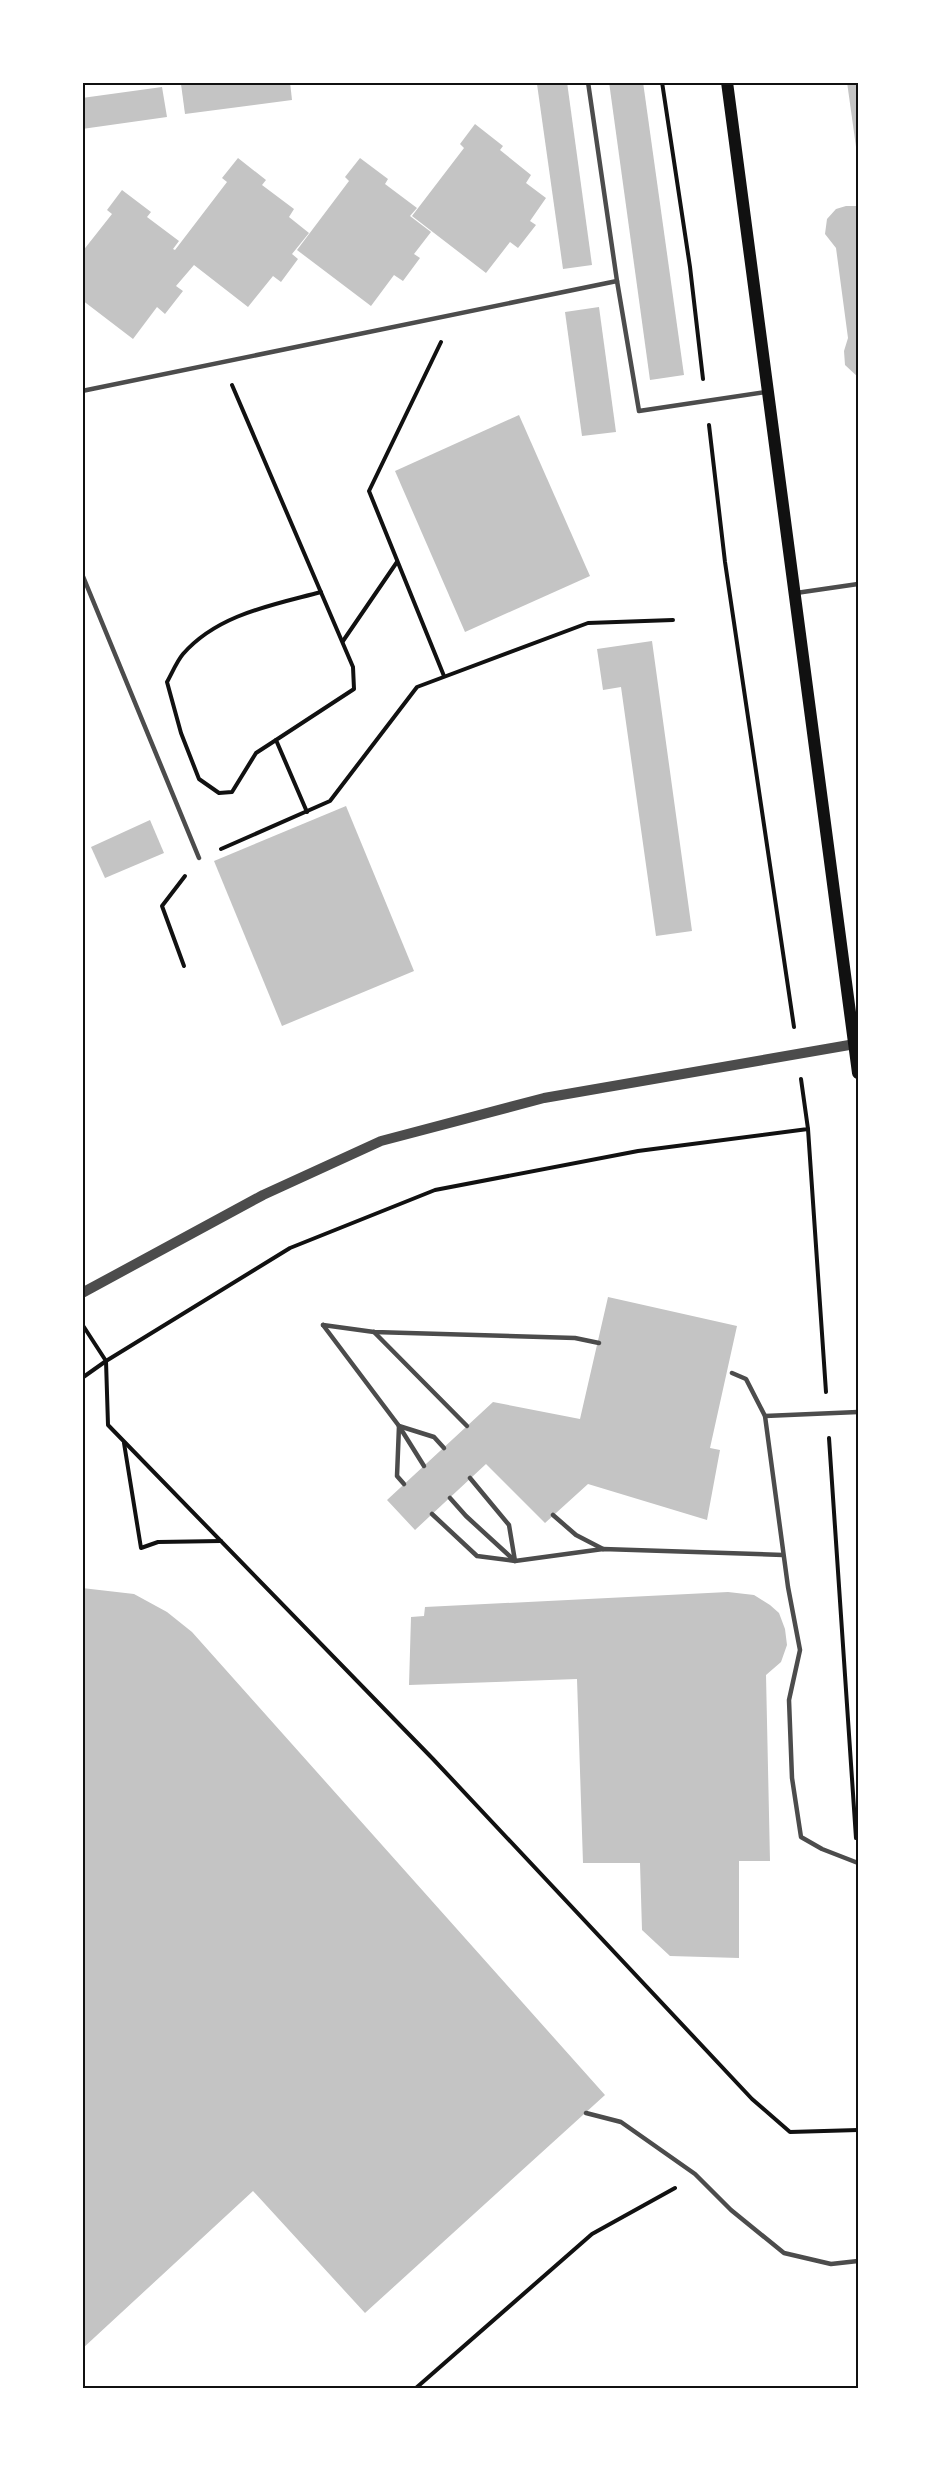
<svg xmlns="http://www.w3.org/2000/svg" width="941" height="2471" viewBox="0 0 941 2471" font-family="Signika,sans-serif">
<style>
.building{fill:#c4c4c4}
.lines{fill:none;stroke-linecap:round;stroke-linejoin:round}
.path{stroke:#111;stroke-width:4}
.service{stroke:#4c4c4c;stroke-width:4.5}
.tertiary{stroke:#4c4c4c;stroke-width:10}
.secondary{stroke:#111;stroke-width:12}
.neatline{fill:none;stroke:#111;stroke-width:2}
</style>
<rect width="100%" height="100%" fill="#fff"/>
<g class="building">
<polygon points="189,82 290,82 292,100 185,114 181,84"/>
<polygon points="551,82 567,82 592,265 563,269 537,84"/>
<polygon points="609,82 643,82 684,375 650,380"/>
<polygon points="847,82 858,82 858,154 857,154"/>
<polygon points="162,87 167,117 82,129 82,98"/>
<polygon points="475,124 503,146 500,150 531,175 526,183 546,198 530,221 536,225 518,248 510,242 486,273 412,216 464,148 460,144"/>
<polygon points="238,158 266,180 262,185 294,209 289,217 309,233 292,254 298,259 281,282 273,276 248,307 194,265 176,286 183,291 165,314 157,307 133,339 82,300 82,252 112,214 107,210 122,190 151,212 147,217 179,241 173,249 175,250 227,182 222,178"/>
<polygon points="360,158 388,179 385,184 417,208 410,216 431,232 414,254 420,258 403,281 394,275 371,306 297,250 349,181 345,177"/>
<polygon points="846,206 858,206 858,377 845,365 844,351 848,338 836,248 825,234 827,219 836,209"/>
<polygon points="599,307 616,432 582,436 565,312"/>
<polygon points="519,415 590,576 465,632 395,471"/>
<polygon points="652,641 692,931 656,936 621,687 603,690 597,649"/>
<polygon points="346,806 414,971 282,1026 214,861"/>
<polygon points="150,820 164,853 105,878 91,847"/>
<polygon points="608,1297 737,1326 710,1448 720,1450 707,1520 588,1484 545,1523 486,1464 415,1530 387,1500 493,1402 580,1419"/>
<polygon points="82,1588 134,1594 167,1612 192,1632 605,2095 365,2313 253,2191 82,2349"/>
<polygon points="728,1592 754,1595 770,1605 779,1613 785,1629 787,1645 781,1662 766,1675 770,1861 739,1861 739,1958 670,1956 642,1930 640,1863 583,1863 577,1679 409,1685 411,1617 424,1616 425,1607"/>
</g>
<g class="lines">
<g class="path">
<polyline points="662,82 690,267 703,379"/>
<polyline points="441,342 369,491 444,676"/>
<polyline points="232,385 353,667 354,689 276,740 307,812"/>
<polyline points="709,425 725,562 794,1027"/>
<polyline points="343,641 397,562"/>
<path d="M276,740l-20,13 -24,39 -13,1 -20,-14 -18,-46 -14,-51c5,-9 10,-21 16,-28 35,-40 90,-49 138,-62"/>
<polyline points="221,849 330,801 417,687 588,623 673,620"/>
<polyline points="184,966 162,906 185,876"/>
<polyline points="808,1129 826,1392"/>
<polyline points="82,1324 106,1361 108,1425 433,1759 752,2099 790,2132 858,2130"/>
<polyline points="82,1378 106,1361 290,1248 435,1190 638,1151 808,1129 801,1079"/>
<polyline points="829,1438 856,1838"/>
<polyline points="124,1443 141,1548 158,1542 221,1541"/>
<polyline points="416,2388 592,2234 675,2188"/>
</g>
<g class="service">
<polyline points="617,281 639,411 766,392"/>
<polyline points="82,391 617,281 588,82"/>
<polyline points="82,574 199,858"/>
<polyline points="796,593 858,584"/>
<polyline points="323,1325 374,1332 575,1338 599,1343"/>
<polyline points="323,1325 399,1426 424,1466"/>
<polyline points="374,1332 467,1426"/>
<polyline points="732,1373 746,1379 765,1416 788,1587 800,1650 789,1700 792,1778 801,1837 822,1849 858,1863"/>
<polyline points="765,1416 858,1412"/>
<polyline points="399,1426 397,1476 404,1484"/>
<polyline points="399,1426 434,1437 444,1448"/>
<polyline points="450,1498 466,1516 515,1561 603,1549 783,1555"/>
<polyline points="432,1514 477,1556 515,1561 509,1525 470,1478"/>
<polyline points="553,1515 576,1535 603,1549"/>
<polyline points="586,2113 621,2122 695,2174 731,2210 784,2253 831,2264 858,2261"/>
</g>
<polyline class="tertiary" points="82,1293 263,1195 381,1141 544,1098 855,1044"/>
<polyline class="secondary" points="727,82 858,1073"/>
</g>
<rect width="941" height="2471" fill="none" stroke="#ffffff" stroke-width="168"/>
<rect x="84" y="84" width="773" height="2303" class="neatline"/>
</svg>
